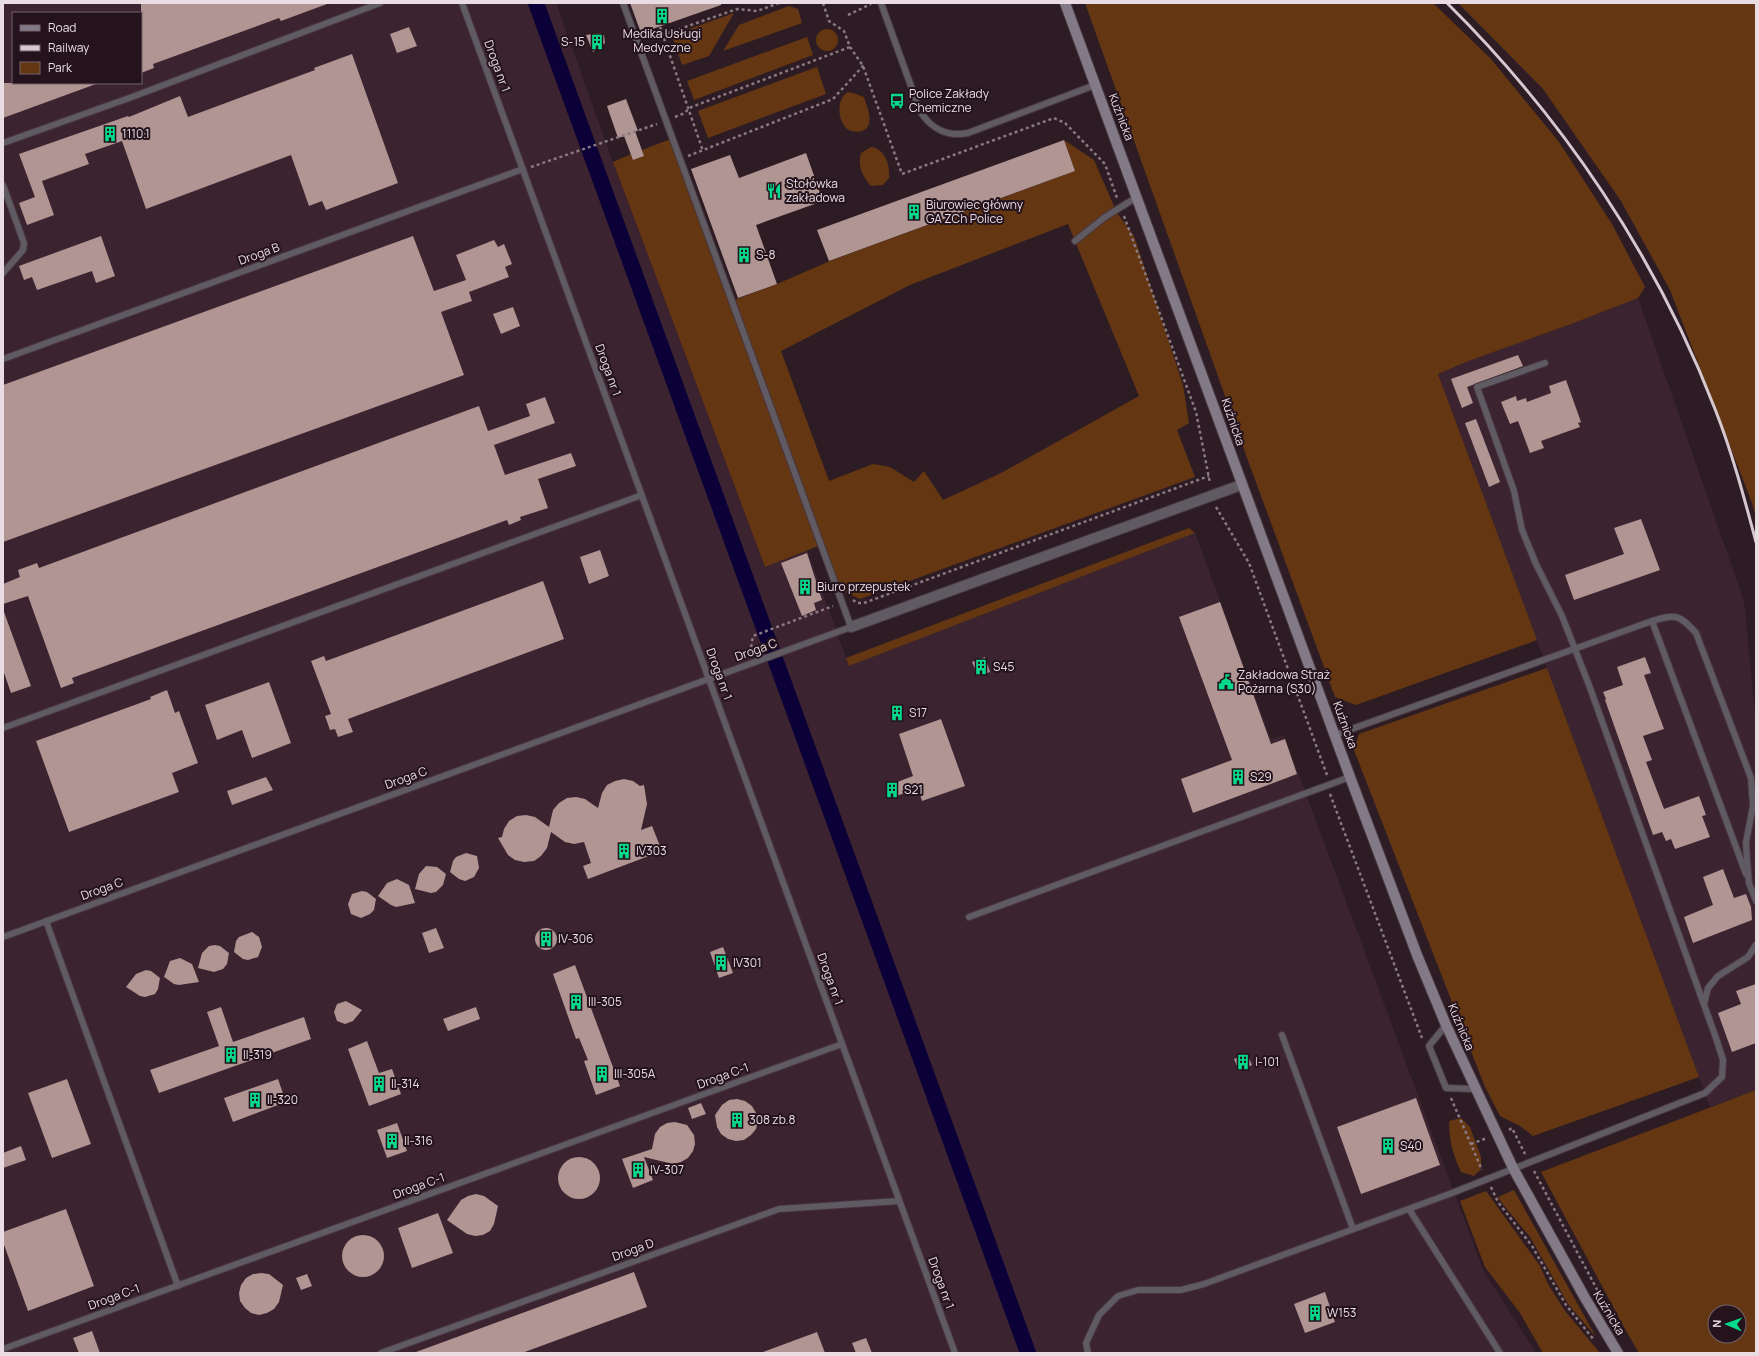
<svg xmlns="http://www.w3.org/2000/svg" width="1759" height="1356" viewBox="0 0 1759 1356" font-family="Manrope,sans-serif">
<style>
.built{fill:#3b2330;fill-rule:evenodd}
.green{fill:#643712;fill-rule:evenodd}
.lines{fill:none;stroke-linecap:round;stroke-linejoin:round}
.canal{stroke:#0b0038;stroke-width:16}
.building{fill:#b09593}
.lane-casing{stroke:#48373f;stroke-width:8}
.street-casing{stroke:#48373f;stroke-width:12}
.secondary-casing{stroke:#48373f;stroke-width:12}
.path{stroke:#897981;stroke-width:2.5;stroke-dasharray:3 3;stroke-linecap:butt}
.lane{stroke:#605a63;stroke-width:6}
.street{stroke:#605a63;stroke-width:10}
.secondary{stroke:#827a87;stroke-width:10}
.rail{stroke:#d5c8ce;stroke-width:3}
.labels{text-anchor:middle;stroke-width:4;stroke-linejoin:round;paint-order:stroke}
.poi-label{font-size:12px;fill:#e9dce2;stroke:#24131c;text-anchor:start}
.street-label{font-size:12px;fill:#e9dce2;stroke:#24131c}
</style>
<rect width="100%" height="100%" fill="#2e1c25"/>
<g class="built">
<path d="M3,3h553l60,168 149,396 42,-17 42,116 346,-133 76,206 13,-4 199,535 53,83h-1533zM13,13h128v70h-128z"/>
<polygon points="1638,298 1744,601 1756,722 1756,1090 1710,1107 1438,374 1466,362 1574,323"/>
</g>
<g class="green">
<polygon points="1085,3 1433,3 1491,59 1559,142 1612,224 1645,287 1638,298 1574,323 1466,362 1438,374 1537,640 1356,705 1335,697 1250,466"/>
<polygon points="1458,3 1756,3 1756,518 1752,503 1670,290 1621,201 1543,89"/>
<polygon points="789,6 798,9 802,23 723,51 739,25"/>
<polygon points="734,13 709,56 682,65 672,35"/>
<circle cx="827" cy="40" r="11"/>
<polygon points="807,37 813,55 694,100 687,81"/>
<polygon points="817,67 826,94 708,138 698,111"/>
<path d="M848,92l5,1 11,4c3,10 12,29 -2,34 -4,1 -9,1 -13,-1 -11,-6 -14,-31 -1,-38z"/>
<path d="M673,138l59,163 45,-17 53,-23 245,-90 -11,-31 30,20 23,53 17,23 49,149 6,38 -12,7 18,47 -335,122 -23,-11 -16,-43 -56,22 -152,-405 18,-8 1,3 4,2 5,-2 2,-4 -1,-3zM1068,224l71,172 -138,77 -58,27 -19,-29 -10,11 -24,-15 -17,-3 -44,17 -48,-130 129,-66z"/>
<path d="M871,147c14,2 19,17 18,31l-6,7 -12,1c-8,-8 -14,-22 -10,-33z"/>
<polygon points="1189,528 1195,533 849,666 846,658"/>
<polygon points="1547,668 1699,1077 1533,1136 1520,1126 1500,1116 1485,1087 1354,750 1359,734"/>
<path d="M1756,1090v263h-117l-14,-24 -84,-157zM1715,1312h24v24h-24z"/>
<path d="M1461,1118l9,9 11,30v12l-7,7 -13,-4c-8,-17 -12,-32 -12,-51z"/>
<polygon points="1514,1190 1596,1337 1568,1304 1530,1237 1501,1202 1498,1197"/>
<polygon points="1486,1191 1540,1266 1548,1284 1565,1311 1600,1353 1543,1353 1520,1313 1485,1267 1460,1201"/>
</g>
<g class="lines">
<polyline class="canal" points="536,3 1028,1353"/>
</g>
<g class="building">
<polygon points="141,3 327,3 327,4 281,21 279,18 153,64 154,68 141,73"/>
<polygon points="630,3 721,3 721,5 641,33"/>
<polygon points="409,27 417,46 397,53 390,34"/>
<polygon points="599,33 604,35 605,43 593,52 586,35"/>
<polygon points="352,54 398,183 326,210 322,201 309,206 291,155 146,209 122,141 85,154 89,164 42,181 54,215 27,225 19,203 35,197 19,154 128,116 129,117 180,96 188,117 315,70 314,68"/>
<polygon points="3,83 96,83 96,84 3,118"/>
<polygon points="626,99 638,131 635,131 644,156 633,160 624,136 618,138 607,106"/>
<polygon points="1064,140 1075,171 829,261 817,230"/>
<polygon points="806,153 823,201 756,225 777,284 738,298 691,169 730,155 739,178"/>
<polygon points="101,236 115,276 96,283 92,271 37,290 32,277 24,280 19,266"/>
<polygon points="413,236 434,291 466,280 456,255 494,240 498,247 504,244 512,264 505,267 509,277 469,292 472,301 441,312 464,375 3,542 3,385"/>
<polygon points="513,307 520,326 501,334 493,314"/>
<polygon points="1518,355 1523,366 1467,387 1473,403 1462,408 1451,379"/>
<polygon points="1566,380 1581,422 1578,423 1580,427 1541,441 1544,448 1530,453 1518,421 1510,424 1501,402 1516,396 1517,401 1526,398 1527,402 1551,393 1549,386"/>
<polygon points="545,397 555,423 494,445 505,475 571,453 576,466 538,479 548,508 520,517 521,520 509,525 507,520 72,678 74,683 61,688 28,596 3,604 3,584 20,577 18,570 37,563 39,568 479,406 488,431 530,416 526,404"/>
<polygon points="1476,419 1500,482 1489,487 1465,423"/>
<polygon points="1641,519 1660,570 1574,600 1565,575 1624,554 1614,528"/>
<polygon points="600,550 609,576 589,584 580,557"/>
<polygon points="807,553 822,600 814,603 816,610 802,616 781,563"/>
<polygon points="543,581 564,639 348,719 353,732 338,737 335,729 330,730 325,716 331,714 311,661 324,656 326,661"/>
<polygon points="1220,602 1271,744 1285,739 1297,774 1193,813 1181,779 1232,760 1179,617"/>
<polygon points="4,612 31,686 11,693 3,670 3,613"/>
<polygon points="985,657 990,672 978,676 972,662"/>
<polygon points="1645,657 1651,673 1644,675 1664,729 1643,736 1652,760 1646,762 1664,809 1699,796 1706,815 1702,816 1710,837 1675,849 1671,839 1666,841 1662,832 1653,835 1605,700 1606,699 1603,692 1623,685 1617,667"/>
<polygon points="269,682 291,743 252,758 242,730 217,740 205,705"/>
<polygon points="167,690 175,713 179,711 198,763 172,773 179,792 69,832 36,741 151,699 150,697"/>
<polygon points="941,719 965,786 922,801 918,788 891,798 887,786 913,776 899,734"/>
<polygon points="266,777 273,790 232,805 227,791"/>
<polygon points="624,779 633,781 640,786 644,785 647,804 641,830 652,826 662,851 588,879 583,866 591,863 584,842 574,844 565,842 551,832 547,848 541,856 534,861 524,862 515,860 508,855 498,838 502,837 504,829 509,821 517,816 526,815 535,817 549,827 553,810 559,803 567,798 576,797 585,799 598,808 602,793 607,785 615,781"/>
<polygon points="466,853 477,856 479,868 474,877 465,881 459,879 450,872 453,861 456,857"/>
<polygon points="426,866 437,867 446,874 443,885 436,892 431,893 415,889 419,874"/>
<polygon points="1723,869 1734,898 1746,894 1751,907 1752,920 1693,943 1684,917 1713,905 1703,877"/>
<polygon points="397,879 409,885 415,903 396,907 391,905 378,896 387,883"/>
<polygon points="362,891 367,892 376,899 374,910 370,914 361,918 351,914 348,904 352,894"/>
<circle cx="546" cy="939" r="11"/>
<polygon points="436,928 444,948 429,953 422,933"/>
<polygon points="252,932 259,937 262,947 258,957 248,960 243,959 234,952 236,941 239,937"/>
<polygon points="215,945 220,946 229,953 227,964 223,969 214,972 198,968 202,953 209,946"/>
<polygon points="723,947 733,973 719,978 710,952"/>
<polygon points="180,958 192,964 199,982 179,985 174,984 164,977 170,961"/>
<polygon points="575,965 620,1086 596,1095 584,1061 588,1060 579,1038 576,1039 553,974"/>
<polygon points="146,970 151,971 160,978 158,989 155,994 145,997 140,996 126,987 136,974"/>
<polygon points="1756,984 1756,1043 1732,1052 1718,1013 1741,1004 1736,991"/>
<polygon points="346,1001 362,1010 353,1021 345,1024 337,1021 334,1012 337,1004"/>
<polygon points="221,1007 233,1042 304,1017 311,1039 159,1093 150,1070 219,1046 207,1012"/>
<polygon points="476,1007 480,1019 448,1031 443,1019"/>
<polygon points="367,1041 379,1073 392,1069 401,1094 369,1106 348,1049"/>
<polygon points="1247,1054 1252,1065 1239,1071 1234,1059"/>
<polygon points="67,1079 91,1144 52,1158 28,1093"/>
<polygon points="278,1079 286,1102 233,1122 224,1098"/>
<polygon points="1416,1098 1440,1165 1361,1194 1337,1127"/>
<polygon points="737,1099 745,1101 752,1106 756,1113 758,1121 756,1129 751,1135 744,1140 736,1141 728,1139 721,1134 717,1127 715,1115 722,1105 729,1100"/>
<polygon points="701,1103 706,1114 692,1119 688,1108"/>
<polygon points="675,1122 687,1125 694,1135 695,1144 693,1151 688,1158 681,1162 673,1164 644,1157 653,1180 633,1188 622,1159 652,1149 655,1134 660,1127 667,1123"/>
<polygon points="397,1123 407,1151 387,1158 377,1130"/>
<polygon points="21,1146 26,1160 3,1168 3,1153"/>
<circle cx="579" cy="1178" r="21"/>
<polygon points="476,1194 484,1196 498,1206 494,1224 490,1231 483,1235 475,1236 467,1234 447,1220 461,1200 468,1196"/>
<polygon points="66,1209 94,1286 28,1311 3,1242 3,1232"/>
<polygon points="438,1213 453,1253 412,1268 398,1228"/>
<circle cx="363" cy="1256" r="21"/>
<polygon points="634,1272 647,1307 522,1353 416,1353 416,1352"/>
<polygon points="261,1273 269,1274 283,1285 279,1302 274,1309 267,1313 259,1315 251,1313 245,1308 240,1301 239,1293 241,1285 246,1278 253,1274"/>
<polygon points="307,1274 312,1286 301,1290 296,1278"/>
<polygon points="1325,1292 1335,1322 1305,1333 1294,1304"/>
<polygon points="92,1331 100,1353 79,1353 73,1338"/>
<polygon points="817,1332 825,1353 763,1353 763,1352"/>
<polygon points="866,1338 872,1353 856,1353 852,1343"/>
</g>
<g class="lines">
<g class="lane-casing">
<g id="lane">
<polyline points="462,3 955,1353"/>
<path d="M881,3l39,108c11,18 28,26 48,22l127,-48"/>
<polyline points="3,143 132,97 380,3"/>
<polyline points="3,185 24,243 23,250 3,273"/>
<polyline points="1075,241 1105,217 1137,197"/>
<polyline points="3,359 523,169"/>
<polyline points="1652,621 1746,874"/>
<polyline points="3,728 642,495"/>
<path d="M1335,735l317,-114c24,-7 27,-7 44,12l55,145 2,28 -7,36 1,19 2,22 7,18"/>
<polyline points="969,917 1350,777"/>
<polyline points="46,921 178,1286"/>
<polyline points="3,937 851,627 623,3"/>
<polyline points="1704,1004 1708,988 1718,976 1748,957 1756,945"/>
<polyline points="1446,1025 1429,1046 1446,1088 1475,1089"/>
<polyline points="1282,1035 1353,1229"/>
<polyline points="1409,1209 1500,1353"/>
<polyline points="3,1349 842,1044"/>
<polyline points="381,1353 779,1209 899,1201"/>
<polyline points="1088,1353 1086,1343 1099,1315 1118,1296 1138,1290 1181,1290 1204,1284 1452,1193 1705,1093 1722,1077 1723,1060 1716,1038 1589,685 1562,616 1536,564 1522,530 1514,491 1477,387 1545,363"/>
</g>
</g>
<g class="street-casing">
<polyline id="street" points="851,627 1241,485"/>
</g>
<g class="secondary-casing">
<polyline id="secondary" points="1065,3 1350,777 1417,955 1446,1025 1513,1168 1585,1298 1618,1353"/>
</g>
<g class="path">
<polyline points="823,3 829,21 844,31 850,47 863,66 902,174 1054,118 1065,123 1105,164 1117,198"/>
<polyline points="848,15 871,4"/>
<polyline points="660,27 703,151"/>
<polyline points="662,35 737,9 757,11 779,3"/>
<polyline points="675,117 685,113 689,108 850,47"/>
<polyline points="688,156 833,99 863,66 866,65"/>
<polyline points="531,167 657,124"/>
<polyline points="1124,216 1196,412 1210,483"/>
<polyline points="1216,507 1249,563 1327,775"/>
<polyline points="853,600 857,603 864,603 1209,476"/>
<polyline points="750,653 753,636 833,606"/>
<polyline points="1330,794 1422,1038"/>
<polyline points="1451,1098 1482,1170"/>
<polyline points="1509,1130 1512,1128 1525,1154"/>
<polyline points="1471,1144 1487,1138"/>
<polyline points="1534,1171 1601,1297"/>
<polyline points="1491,1187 1498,1202 1532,1246 1566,1305 1594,1340"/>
</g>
<use href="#lane" class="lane"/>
<use href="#street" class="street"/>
<use href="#secondary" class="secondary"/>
<path class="rail" d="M1447,3c116,115 209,253 268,406 17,43 29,88 41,133"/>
</g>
<defs>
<g id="building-bare" transform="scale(1.2)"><path d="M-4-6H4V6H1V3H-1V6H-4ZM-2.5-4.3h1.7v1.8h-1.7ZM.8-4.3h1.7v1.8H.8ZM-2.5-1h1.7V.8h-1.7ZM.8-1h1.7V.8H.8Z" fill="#05d98b" stroke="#24131c" stroke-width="2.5" paint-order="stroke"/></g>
<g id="bus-bare" transform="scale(1.2)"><path d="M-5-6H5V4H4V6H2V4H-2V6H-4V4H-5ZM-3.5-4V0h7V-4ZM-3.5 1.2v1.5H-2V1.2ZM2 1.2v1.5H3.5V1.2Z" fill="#05d98b" stroke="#24131c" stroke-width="2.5" paint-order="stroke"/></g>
<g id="restaurant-bare" transform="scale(1.2)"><path d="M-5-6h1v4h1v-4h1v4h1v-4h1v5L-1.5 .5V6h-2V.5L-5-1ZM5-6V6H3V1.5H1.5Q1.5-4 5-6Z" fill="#05d98b" stroke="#24131c" stroke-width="2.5" paint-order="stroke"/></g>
<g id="civic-bare" transform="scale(1.2)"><path d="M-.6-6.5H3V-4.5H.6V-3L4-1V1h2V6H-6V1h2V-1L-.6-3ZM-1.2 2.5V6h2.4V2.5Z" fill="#05d98b" stroke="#24131c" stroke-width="2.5" paint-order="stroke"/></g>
</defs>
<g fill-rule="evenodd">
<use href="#building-bare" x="662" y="16"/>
<use href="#building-bare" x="597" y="42"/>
<use href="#bus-bare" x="897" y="101"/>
<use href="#building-bare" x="110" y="134"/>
<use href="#restaurant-bare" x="774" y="191"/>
<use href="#building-bare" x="914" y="212"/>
<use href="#building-bare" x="744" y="255"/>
<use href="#building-bare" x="805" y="587"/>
<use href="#building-bare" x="981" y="667"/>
<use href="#civic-bare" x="1226" y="682"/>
<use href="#building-bare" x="897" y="713"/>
<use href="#building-bare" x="1238" y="777"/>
<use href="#building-bare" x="892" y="790"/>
<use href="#building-bare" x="624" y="851"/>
<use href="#building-bare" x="546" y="939"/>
<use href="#building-bare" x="721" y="963"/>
<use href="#building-bare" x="576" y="1002"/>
<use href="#building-bare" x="231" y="1055"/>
<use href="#building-bare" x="1243" y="1062"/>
<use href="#building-bare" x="602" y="1074"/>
<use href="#building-bare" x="379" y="1084"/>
<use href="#building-bare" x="255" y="1100"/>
<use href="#building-bare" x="737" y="1120"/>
<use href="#building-bare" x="392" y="1141"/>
<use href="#building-bare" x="1388" y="1146"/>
<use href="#building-bare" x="638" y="1170"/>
<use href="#building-bare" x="1315" y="1313"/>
</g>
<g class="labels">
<g class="poi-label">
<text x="662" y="38" text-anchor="middle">Medika Usługi<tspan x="662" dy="14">Medyczne</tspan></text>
<text x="585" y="46" text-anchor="end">S-15</text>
<text x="909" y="98">Police Zakłady<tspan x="909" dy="14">Chemiczne</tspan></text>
<text x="122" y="138">1110.1</text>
<text x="786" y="188">Stołówka<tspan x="786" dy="14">zakładowa</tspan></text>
<text x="926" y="209">Biurowiec główny<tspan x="926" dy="14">GA ZCh Police</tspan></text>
<text x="756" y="259">S-8</text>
<text x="817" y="591">Biuro przepustek</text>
<text x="993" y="671">S45</text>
<text x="1238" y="679">Zakładowa Straż<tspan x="1238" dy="14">Pożarna (S30)</tspan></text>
<text x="909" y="717">S17</text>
<text x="1250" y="781">S29</text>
<text x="904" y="794">S21</text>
<text x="636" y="855">IV303</text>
<text x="558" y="943">IV-306</text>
<text x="733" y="967">IV301</text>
<text x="588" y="1006">III-305</text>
<text x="243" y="1059">II-319</text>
<text x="1255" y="1066">I-101</text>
<text x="614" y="1078">III-305A</text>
<text x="391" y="1088">II-314</text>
<text x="267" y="1104">II-320</text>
<text x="749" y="1124">308 zb.8</text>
<text x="404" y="1145">II-316</text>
<text x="1400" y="1150">S40</text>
<text x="650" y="1174">IV-307</text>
<text x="1327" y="1317">W153</text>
</g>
<g class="street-label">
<text transform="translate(497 66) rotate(70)" y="4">Droga nr 1</text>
<text transform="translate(1121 117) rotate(69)" y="4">Kuźnicka</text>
<text transform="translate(259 254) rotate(-20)" y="4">Droga B</text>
<text transform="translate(608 370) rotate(70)" y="4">Droga nr 1</text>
<text transform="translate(1233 422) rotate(71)" y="4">Kuźnicka</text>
<text transform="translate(756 650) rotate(-20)" y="4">Droga C</text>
<text transform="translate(719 674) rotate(70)" y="4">Droga nr 1</text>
<text transform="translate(1345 725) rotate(70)" y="4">Kuźnicka</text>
<text transform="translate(406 778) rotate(-20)" y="4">Droga C</text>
<text transform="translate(102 889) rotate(-20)" y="4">Droga C</text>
<text transform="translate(830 979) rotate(70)" y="4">Droga nr 1</text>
<text transform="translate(1461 1027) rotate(67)" y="4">Kuźnicka</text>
<text transform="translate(723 1076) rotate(-20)" y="4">Droga C-1</text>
<text transform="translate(419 1186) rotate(-20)" y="4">Droga C-1</text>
<text transform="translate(633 1250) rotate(-20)" y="4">Droga D</text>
<text transform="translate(941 1283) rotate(70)" y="4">Droga nr 1</text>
<text transform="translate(114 1297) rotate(-20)" y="4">Droga C-1</text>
<text transform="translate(1609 1313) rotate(59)" y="4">Kuźnicka</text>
</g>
</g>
<rect width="1759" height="1356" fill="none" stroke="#e9dce2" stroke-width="8"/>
<rect x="12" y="12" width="130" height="72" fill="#24131c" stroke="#73636b"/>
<rect x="20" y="25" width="20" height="6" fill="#827a87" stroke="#73636b"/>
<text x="48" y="32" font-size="12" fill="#e9dce2">Road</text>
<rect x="20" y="45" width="20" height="6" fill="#d5c8ce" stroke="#73636b"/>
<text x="48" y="52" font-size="12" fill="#e9dce2">Railway</text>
<rect x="20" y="62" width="20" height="12" fill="#643712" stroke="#73636b"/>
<text x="48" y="72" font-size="12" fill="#e9dce2">Park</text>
<g transform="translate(1727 1324) rotate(272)"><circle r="19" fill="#24131c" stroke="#73636b"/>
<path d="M0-3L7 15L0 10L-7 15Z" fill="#05d98b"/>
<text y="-6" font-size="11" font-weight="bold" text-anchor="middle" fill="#e9dce2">N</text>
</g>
</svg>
